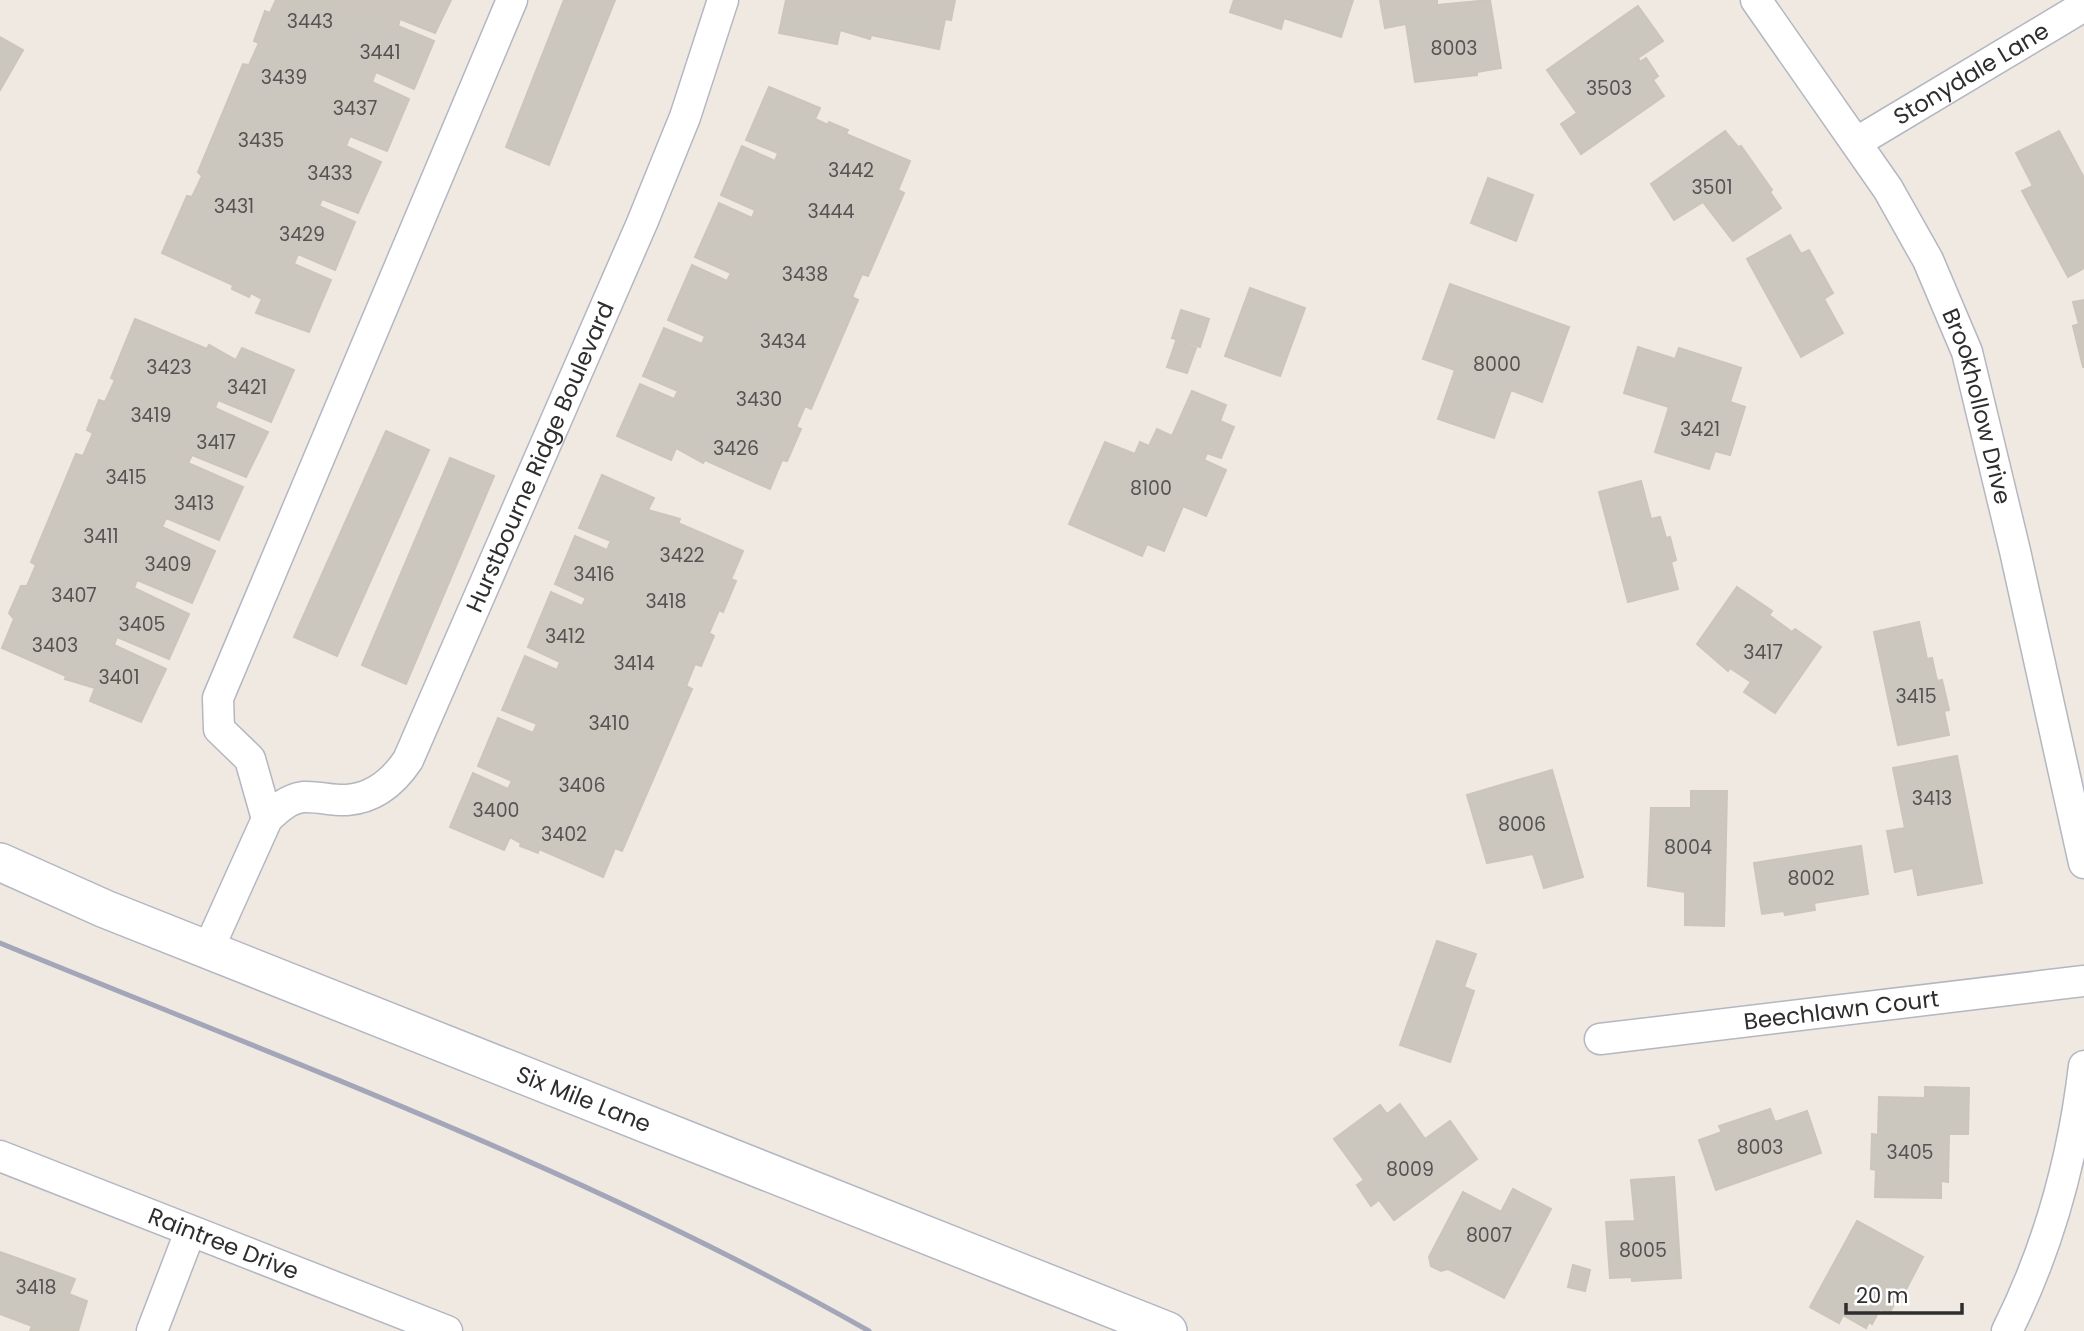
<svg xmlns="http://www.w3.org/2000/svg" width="2084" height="1331" viewBox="0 0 2084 1331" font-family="Poppins,sans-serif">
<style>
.building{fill:#cbc7bf;stroke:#cbc5ba;stroke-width:2}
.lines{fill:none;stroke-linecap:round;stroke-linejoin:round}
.minor-casing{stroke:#b4b7c1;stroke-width:33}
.tertiary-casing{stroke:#b4b7c1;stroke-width:40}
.minor{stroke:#fff;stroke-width:30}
.tertiary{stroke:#fff;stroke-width:37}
.rail{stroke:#a3a6b8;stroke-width:5}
.labels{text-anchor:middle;stroke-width:5;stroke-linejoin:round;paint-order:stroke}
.number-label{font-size:19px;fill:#555452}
.street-label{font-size:23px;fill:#2e2e2e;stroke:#fff}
</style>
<rect width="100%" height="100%" fill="#efe9e1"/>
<g class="building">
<polygon points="276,0 451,0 435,33 400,19 398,26 434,41 414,89 376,72 372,82 409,99 387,151 350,136 346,146 381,162 358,213 322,199 319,206 355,222 335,270 298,254 294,264 331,280 309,332 256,313 262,299 251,293 249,297 232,289 233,285 162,253 187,196 192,197 202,176 198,172 243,64 249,65 259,43 254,41 265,11 270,13"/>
<polygon points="564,0 615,0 549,165 506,147"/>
<polygon points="786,0 955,0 951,20 945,19 939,49 871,35 870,39 840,30 837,44 779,33"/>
<polygon points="1234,0 1353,0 1341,37 1284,18 1281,29 1230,12"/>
<polygon points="1380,0 1437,0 1437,5 1490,0 1501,68 1477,72 1477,75 1415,82 1406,24 1385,28"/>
<polygon points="1638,6 1663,41 1638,58 1640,62 1646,58 1658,76 1653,80 1664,96 1581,154 1561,124 1577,113 1547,70"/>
<polygon points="0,37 23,50 0,90"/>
<polygon points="769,87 820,108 815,119 828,125 829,122 848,130 846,134 910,161 898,190 904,193 868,276 862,274 852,297 858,300 811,409 805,406 796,427 801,429 787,461 782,460 770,489 705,460 703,463 676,448 671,460 617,436 640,384 674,399 678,391 643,376 664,328 702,344 705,336 668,320 692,265 727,281 731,273 695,257 719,203 752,218 755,210 721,195 742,146 775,161 778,153 746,140"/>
<polygon points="1725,131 1738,147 1741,146 1772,190 1770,192 1781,208 1733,241 1703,202 1674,220 1651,184"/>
<polygon points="2059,131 2084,178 2084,268 2068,277 2022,191 2033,186 2016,153"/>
<polygon points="1488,178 1533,195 1516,241 1471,223"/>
<polygon points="1790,235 1801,254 1809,250 1833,293 1824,299 1843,333 1801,357 1747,259"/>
<polygon points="1450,284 1569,327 1542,402 1511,390 1494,438 1438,419 1455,370 1423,359"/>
<polygon points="1250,288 1305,308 1280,376 1225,356"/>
<polygon points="2084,300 2084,367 2083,367 2073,326 2079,324 2073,302"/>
<polygon points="1181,310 1209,319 1200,347 1172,338"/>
<polygon points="135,319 207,349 209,345 236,360 242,348 294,370 271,422 218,400 215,408 268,432 246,477 192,455 188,463 243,487 219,540 166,518 162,527 215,551 192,603 137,580 134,588 189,614 169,659 117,637 114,645 166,669 141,722 90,701 95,688 65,679 66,676 2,648 14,619 9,613 21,586 27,586 36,565 31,562 76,454 83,456 93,433 87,430 99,400 105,402 115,380 111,378"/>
<polygon points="1176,341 1196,348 1187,373 1167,367"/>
<polygon points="1638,347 1675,359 1679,348 1741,368 1730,402 1745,407 1730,455 1715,451 1709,469 1655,452 1669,407 1624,393"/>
<polygon points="1192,391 1226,405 1220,421 1234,427 1221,458 1207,453 1204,460 1226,470 1206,516 1183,506 1164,551 1147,544 1142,556 1069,524 1105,442 1135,454 1140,442 1149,446 1157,429 1172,436"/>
<polygon points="386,431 429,450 337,656 294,637"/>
<polygon points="450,458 494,476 406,684 362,665"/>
<polygon points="602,475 654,498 648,510 680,519 678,523 743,551 731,579 736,581 723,612 719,610 709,633 714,636 701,666 695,664 686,686 692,689 622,851 615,848 603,877 539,849 538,853 520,846 521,843 510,837 504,850 450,827 473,773 508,789 512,781 478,766 498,718 533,733 537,724 502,710 525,656 557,670 560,662 528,647 551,592 582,606 586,598 555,584 575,536 607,550 611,541 579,528"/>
<polygon points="1641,481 1651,519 1660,517 1666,538 1670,537 1676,560 1671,562 1678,589 1628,602 1599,492"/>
<polygon points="1737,587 1772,611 1769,615 1792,632 1795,629 1821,647 1775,713 1744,692 1751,682 1730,668 1728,671 1697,644"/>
<polygon points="1919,622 1927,659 1932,658 1937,681 1942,680 1949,710 1944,711 1949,735 1898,745 1874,632"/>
<polygon points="1957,756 1982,883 1918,895 1913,868 1895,872 1887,831 1905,828 1893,768"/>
<polygon points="1552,770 1583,877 1544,888 1533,854 1487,863 1467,795"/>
<polygon points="1691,791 1727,791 1724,926 1685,925 1685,892 1648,886 1651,808 1691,808"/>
<polygon points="1861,846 1868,894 1814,903 1815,910 1785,915 1784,911 1762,914 1754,863"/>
<polygon points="1437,941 1476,954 1464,987 1474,991 1450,1062 1400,1045"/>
<polygon points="1925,1087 1969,1088 1968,1134 1949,1134 1948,1182 1941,1181 1941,1198 1875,1197 1876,1170 1871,1169 1872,1134 1878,1135 1879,1097 1925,1098"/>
<polygon points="1400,1104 1425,1139 1450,1121 1477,1159 1394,1220 1379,1200 1371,1206 1357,1185 1364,1180 1334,1139 1380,1105 1387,1114"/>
<polygon points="1770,1109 1775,1122 1807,1111 1821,1153 1716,1190 1699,1140 1722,1132 1719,1126"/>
<polygon points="1674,1177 1681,1278 1632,1281 1632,1277 1610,1278 1606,1222 1635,1221 1631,1180"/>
<polygon points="1513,1189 1551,1209 1504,1298 1448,1269 1441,1271 1431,1266 1429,1257 1463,1192 1501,1212"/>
<polygon points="1857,1221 1923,1257 1902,1297 1899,1295 1889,1314 1880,1309 1872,1324 1869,1322 1866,1328 1843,1315 1839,1323 1810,1307"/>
<polygon points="0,1252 75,1279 69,1294 87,1301 78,1331 30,1331 32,1326 0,1314"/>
<polygon points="1573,1265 1590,1270 1585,1291 1568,1287"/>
</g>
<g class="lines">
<g class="minor-casing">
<g id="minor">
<path id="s1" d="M1756,0l132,189 40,71 39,92 48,199 69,312"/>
<path id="s2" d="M1857,142l227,-136"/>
<polyline points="267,819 250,759 219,729 218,698 512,0"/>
<path id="s3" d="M208,950l59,-131c10,-10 21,-20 36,-22 15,-1 30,4 44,3 27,-2 47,-19 61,-40l234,-537 43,-106 38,-117"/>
<path id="s4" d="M1600,1039l484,-58"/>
<path id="s5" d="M0,1156l447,175"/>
<polyline points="152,1331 190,1232"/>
<path d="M2007,1331c42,-84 66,-171 77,-265"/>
</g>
</g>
<g class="tertiary-casing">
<g id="tertiary">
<path id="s6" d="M0,862l105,47 1063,422"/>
</g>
</g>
<use href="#minor" class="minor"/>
<use href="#tertiary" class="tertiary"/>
<path class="rail" d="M0,943c293,120 593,231 869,388"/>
</g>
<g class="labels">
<g class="number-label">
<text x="310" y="28">3443</text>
<text x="1454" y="55">8003</text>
<text x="380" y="59">3441</text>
<text x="284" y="84">3439</text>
<text x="1609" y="95">3503</text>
<text x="355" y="115">3437</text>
<text x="261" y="147">3435</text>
<text x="851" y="177">3442</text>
<text x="330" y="180">3433</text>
<text x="1712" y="194">3501</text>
<text x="234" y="213">3431</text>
<text x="831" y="218">3444</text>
<text x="302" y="241">3429</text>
<text x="805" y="281">3438</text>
<text x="783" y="348">3434</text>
<text x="1497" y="371">8000</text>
<text x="169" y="374">3423</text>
<text x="247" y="394">3421</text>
<text x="759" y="406">3430</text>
<text x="151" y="422">3419</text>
<text x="1700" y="436">3421</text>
<text x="216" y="449">3417</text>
<text x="736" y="455">3426</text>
<text x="126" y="484">3415</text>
<text x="1151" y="495">8100</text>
<text x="194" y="510">3413</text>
<text x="101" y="543">3411</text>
<text x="682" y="562">3422</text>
<text x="168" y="571">3409</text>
<text x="594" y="581">3416</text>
<text x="74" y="602">3407</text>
<text x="666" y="608">3418</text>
<text x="142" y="631">3405</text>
<text x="565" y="643">3412</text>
<text x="55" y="652">3403</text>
<text x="1763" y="659">3417</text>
<text x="634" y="670">3414</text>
<text x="119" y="684">3401</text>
<text x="1916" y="703">3415</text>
<text x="609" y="730">3410</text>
<text x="582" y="792">3406</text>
<text x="1932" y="805">3413</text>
<text x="496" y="817">3400</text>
<text x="1522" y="831">8006</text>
<text x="564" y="841">3402</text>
<text x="1688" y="854">8004</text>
<text x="1811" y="885">8002</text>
<text x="1760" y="1154">8003</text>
<text x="1910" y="1159">3405</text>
<text x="1410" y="1176">8009</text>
<text x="1489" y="1242">8007</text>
<text x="1643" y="1257">8005</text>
<text x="36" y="1294">3418</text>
</g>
<g class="street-label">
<text dy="8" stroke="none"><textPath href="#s2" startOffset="133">Stonydale Lane</textPath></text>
<text dy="8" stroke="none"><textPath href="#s1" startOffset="467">Brookhollow Drive</textPath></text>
<text dy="8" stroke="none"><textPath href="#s3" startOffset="637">Hurstbourne Ridge Boulevard</textPath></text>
<text dy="8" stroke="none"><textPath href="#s4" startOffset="243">Beechlawn Court</textPath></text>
<text dy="8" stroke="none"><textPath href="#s6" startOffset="630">Six Mile Lane</textPath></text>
<text dy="8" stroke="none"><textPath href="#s5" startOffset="240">Raintree Drive</textPath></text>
</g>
</g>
<path d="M1846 1303v10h116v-10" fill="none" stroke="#2e2e2e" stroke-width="3.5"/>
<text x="1856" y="1303" font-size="21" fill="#2e2e2e" stroke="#ffffff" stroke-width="5" paint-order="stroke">20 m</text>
</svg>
